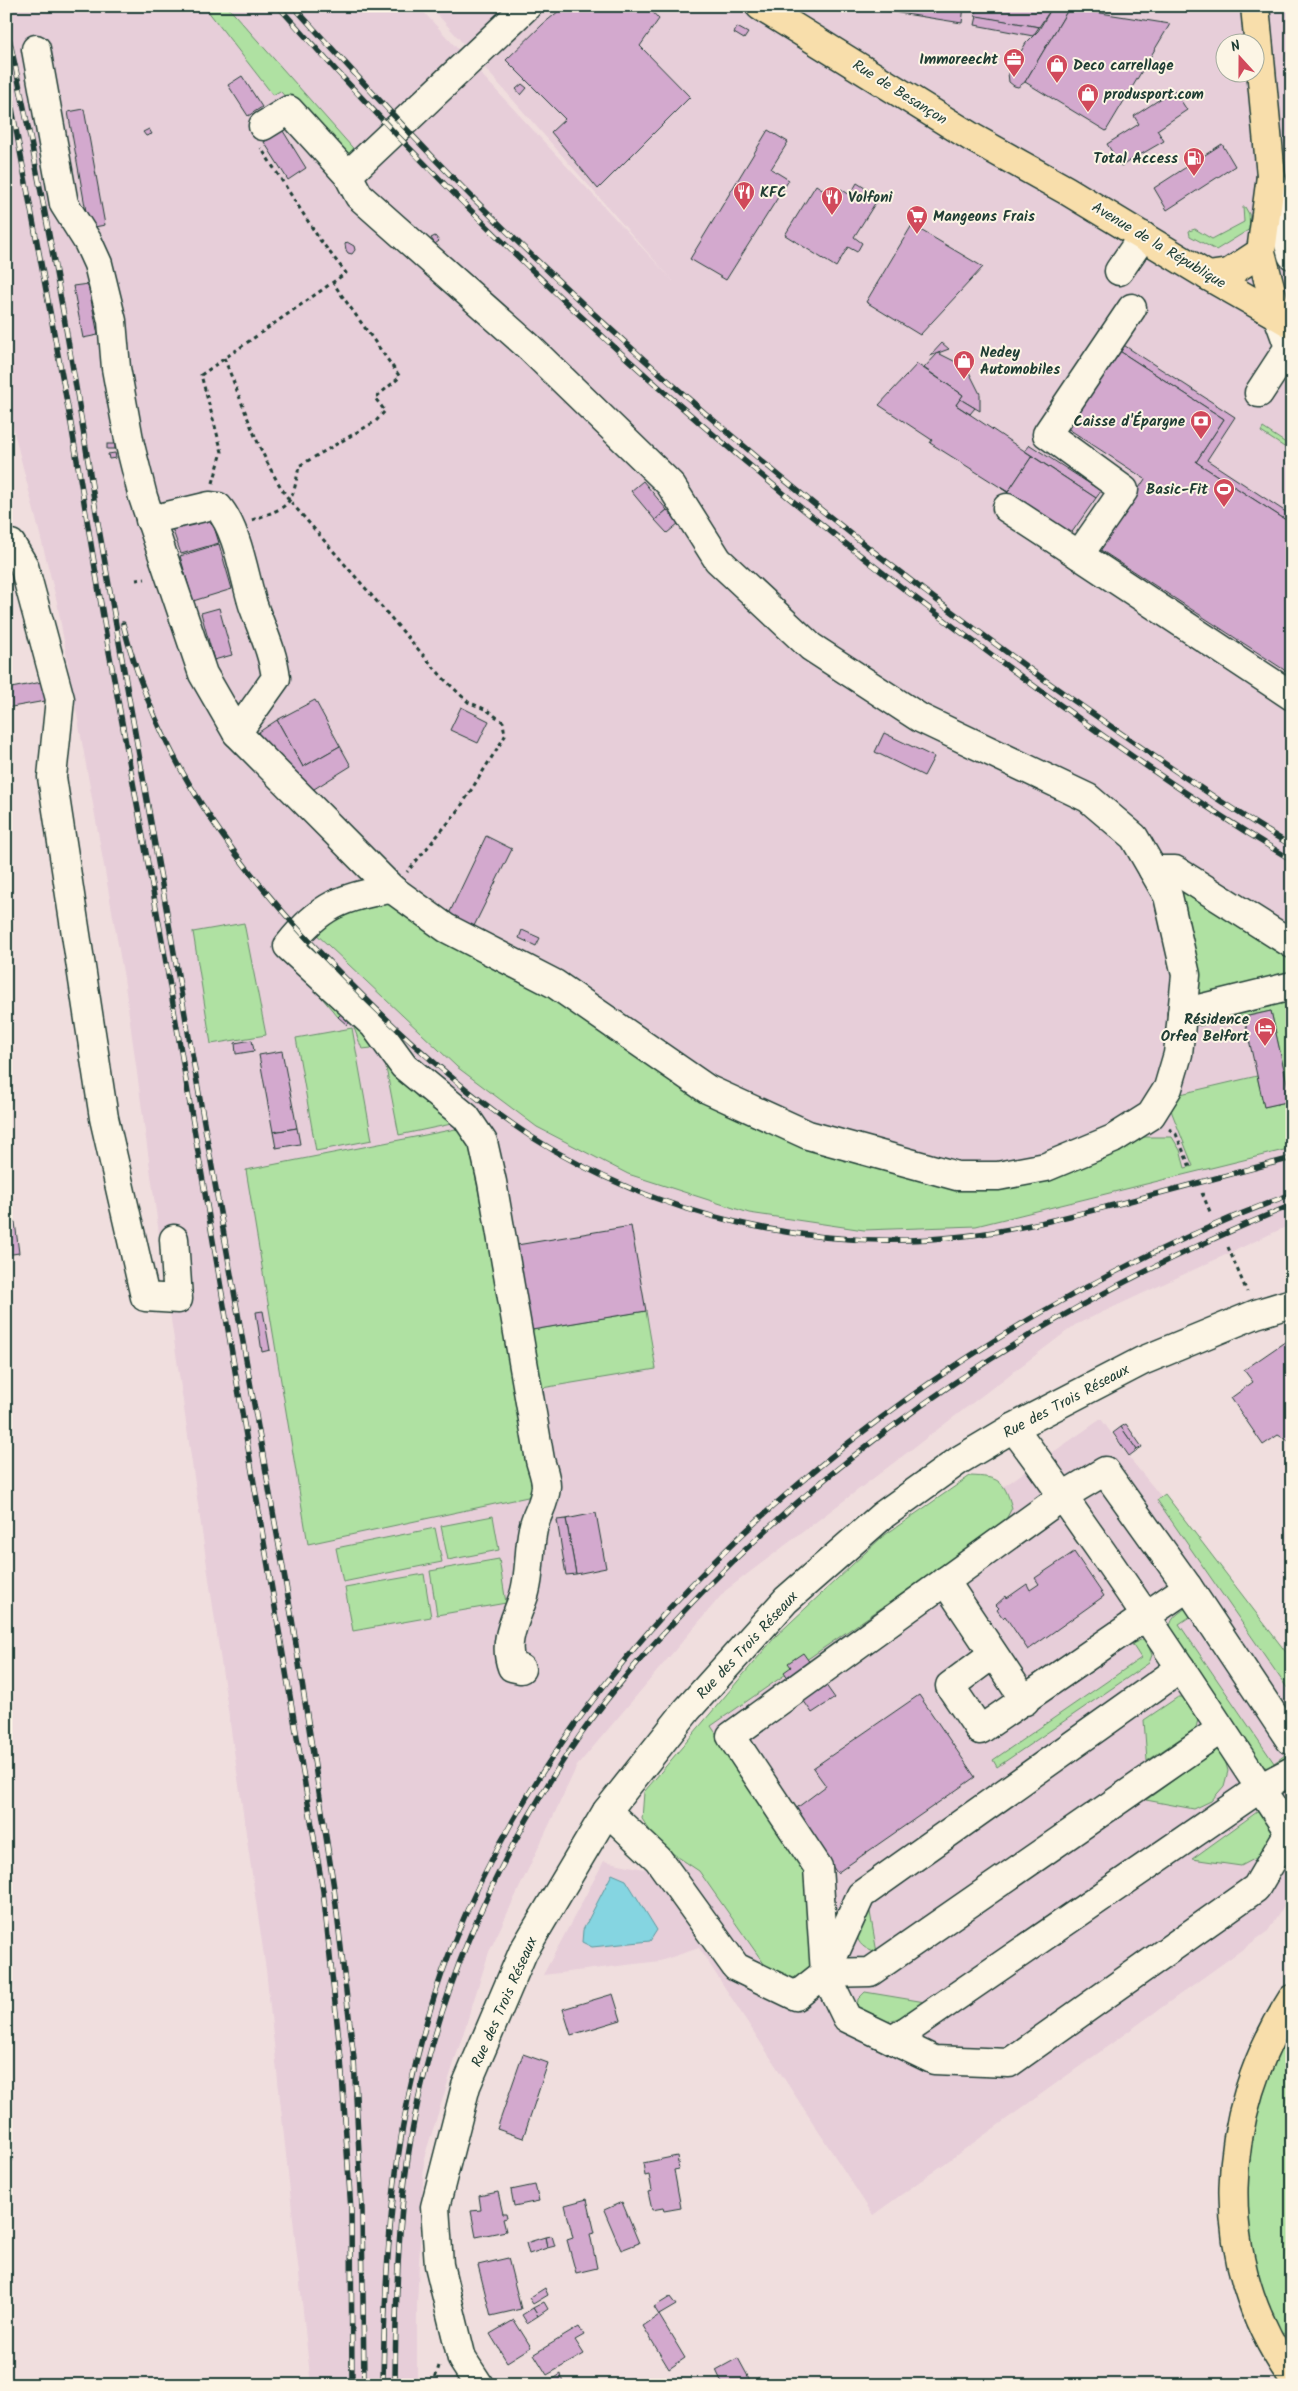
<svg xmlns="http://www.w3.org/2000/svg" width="1298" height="2391" viewBox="0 0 1298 2391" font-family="Kalam,sans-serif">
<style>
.built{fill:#e7ced9;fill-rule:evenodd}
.green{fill:#afe1a2;stroke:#678f6b}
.water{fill:#85d5e1;stroke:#5c989c}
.building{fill:#d3a9ce;stroke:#1f3d34}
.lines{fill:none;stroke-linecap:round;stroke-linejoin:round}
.minor-casing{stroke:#1f3d34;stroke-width:31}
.major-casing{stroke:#1f3d34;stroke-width:31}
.highway-casing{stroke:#1f3d34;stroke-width:31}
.path{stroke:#1f3d34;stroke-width:3;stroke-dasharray:4 4;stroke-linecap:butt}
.minor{stroke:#fcf5e5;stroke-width:28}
.major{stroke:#f8deab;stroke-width:28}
.highway{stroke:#f8deab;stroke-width:28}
.rail-casing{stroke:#1f3d34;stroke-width:5.5}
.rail{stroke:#fcf5e5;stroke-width:4;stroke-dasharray:11;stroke-linecap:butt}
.labels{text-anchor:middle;stroke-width:4;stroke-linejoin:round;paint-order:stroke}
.poi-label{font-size:15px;font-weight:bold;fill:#1f3d34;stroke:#fcf5e5;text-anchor:start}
.street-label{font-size:15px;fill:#1f3d34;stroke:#fcf5e5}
</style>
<rect width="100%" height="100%" fill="#f0dede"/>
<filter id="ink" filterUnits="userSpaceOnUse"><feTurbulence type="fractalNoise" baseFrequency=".02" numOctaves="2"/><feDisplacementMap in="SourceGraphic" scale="10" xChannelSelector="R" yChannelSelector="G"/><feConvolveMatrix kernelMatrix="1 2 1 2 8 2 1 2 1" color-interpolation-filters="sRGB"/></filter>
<g filter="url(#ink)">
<g class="built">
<path d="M6,6h412l255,275 -243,-275h862v1218l-217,101 -350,266 -148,175 -88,186 -65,206 -7,147v80h-106l-45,-415 -99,-678 -43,-314 -67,-376 -45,-178 -6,-10zM1226,42h30v30h-30z"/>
<polygon points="1101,1419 1131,1460 1188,1529 1292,1678 1292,1893 1268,1931 873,2215 699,1948 660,1961 543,1975 604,1861 644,1869 675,1847 651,1790 801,1627"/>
</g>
<g class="green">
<polygon points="204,6 227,6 359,155 353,160 300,113 280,91 273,95"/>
<polygon points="1243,207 1245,207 1249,214 1250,229 1216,250 1190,236 1189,231 1195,229 1212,239 1244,222"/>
<polygon points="1263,428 1292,447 1292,452 1261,432"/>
<polygon points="1176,878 1292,949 1292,981 1195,999"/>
<polygon points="394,901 538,981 688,1086 973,1184 1131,1137 1172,1137 1180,1150 1185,1168 1193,1166 1172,1113 1170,1104 1172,1096 1257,1076 1264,1107 1291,1101 1271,1011 1199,1026 1199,1017 1292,996 1292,1148 976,1226 864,1230 749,1213 628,1174 537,1127 457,1067 311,929 333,912"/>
<polygon points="244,923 266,1035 211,1044 193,932"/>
<polygon points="300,972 385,1047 401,1075 418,1098 461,1122 399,1135 382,1047 362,1049 351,1020 342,1013 338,1017"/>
<polygon points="352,1028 372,1140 316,1151 296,1038"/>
<polygon points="466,1127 537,1495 308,1544 246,1170"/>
<polygon points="646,1311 656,1369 542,1388 532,1330"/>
<path d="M970,1476c28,1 34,3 42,32l-8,15 -293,203 96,143 5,104 -11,12 -27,-7 -75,-107 -39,-26 -18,-26 2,-27 132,-156 106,-99z"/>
<polygon points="1165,1494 1292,1660 1292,1695 1157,1500"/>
<polygon points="493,1516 499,1550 448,1560 441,1526"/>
<polygon points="435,1528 442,1562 343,1582 336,1548"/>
<polygon points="499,1559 506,1603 437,1615 430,1571"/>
<polygon points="424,1574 431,1617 353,1631 345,1588"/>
<path d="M1186,1608l5,8 -12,8 95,139 18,-13v14l-17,6 -13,-4 -92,-134c-1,-13 6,-17 16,-24z"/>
<polygon points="1145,1638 1152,1655 1149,1663 997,1767 993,1760 1141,1658 1132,1644"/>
<polygon points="1178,1697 1187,1697 1199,1715 1196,1728 1147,1761 1144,1720"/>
<polygon points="1221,1746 1228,1771 1224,1786 1211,1801 1194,1809 1146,1800"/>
<polygon points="1257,1812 1265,1813 1272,1830 1269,1845 1258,1857 1241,1866 1192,1859"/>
<path d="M870,1912l7,41c-26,-8 -24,-23 -7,-41z"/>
<polygon points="865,1992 925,2002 904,2016 884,2023 857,2008 858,1999"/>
<polygon points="1292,2016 1292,2355 1261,2294 1242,2207 1252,2112"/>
</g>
<polygon class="water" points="612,1874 626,1880 657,1930 650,1941 592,1947 582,1942 583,1930"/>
<g class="building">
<polygon points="565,6 647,6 659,19 640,46 690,97 598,189 551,132 565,119 506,60 543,24"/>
<polygon points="831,6 846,6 843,12"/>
<polygon points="855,6 964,6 962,23"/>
<polygon points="977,6 1053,6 1039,27 975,16"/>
<polygon points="1053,6 1069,8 1025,82 1018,87 1014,86 1009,82 1008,73 1026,43 1038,31"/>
<polygon points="1069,8 1170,24 1106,131 1025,82"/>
<polygon points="977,16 989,18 1039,27 1033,36 975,25"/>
<polygon points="737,27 748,33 744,39 734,33"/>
<polygon points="242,76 262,107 248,116 228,85"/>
<polygon points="522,84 527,88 521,95 516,89"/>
<polygon points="1174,90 1187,110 1157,130 1164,141 1121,166 1107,144 1139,124 1134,116"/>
<polygon points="84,109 105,225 89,228 68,112"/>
<polygon points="149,129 152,134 146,136 143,132"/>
<polygon points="768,130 788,142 771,169 789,180 726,280 690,259"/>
<polygon points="283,131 306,168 288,180 264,142"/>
<polygon points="1222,144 1235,166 1167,210 1154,188"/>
<polygon points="857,183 879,197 854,237 862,243 857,252 848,247 836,267 785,235 816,185 836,198 841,189 850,195"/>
<polygon points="912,225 983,267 920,335 866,302"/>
<polygon points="435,236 439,241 435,244 431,238"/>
<polygon points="347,242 354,246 355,250 352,254 348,253 346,250 345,244"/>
<polygon points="88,284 98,335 83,338 73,286"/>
<polygon points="1119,342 1235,417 1207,460 1292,516 1292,524 1196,462 1224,419 1115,348"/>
<polygon points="942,343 949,349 930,356"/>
<polygon points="1115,348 1224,419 1196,462 1292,524 1292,675 1099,549 1145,479 1064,426"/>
<polygon points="938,353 960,364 969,372 980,394 980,411 960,399 963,395 924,368"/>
<polygon points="917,364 963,395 956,405 1032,456 1008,492 930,443 932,440 879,405"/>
<polygon points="960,399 975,408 970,414 956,405"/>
<rect x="107" y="444" width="8" height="5"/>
<polygon points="1030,445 1101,491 1096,498 1025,451"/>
<polygon points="115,453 116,458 109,459 108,454"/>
<polygon points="1032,456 1096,498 1070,535 1001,488 1008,492"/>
<polygon points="643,481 667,510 655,520 631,491"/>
<polygon points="667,510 679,523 667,533 655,520"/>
<polygon points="211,517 219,543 181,554 172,528"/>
<polygon points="219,544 232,589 193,601 180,556"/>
<polygon points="219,608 232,655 214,660 201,613"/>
<polygon points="47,681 51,700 6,708 6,689"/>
<polygon points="315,700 340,746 303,767 277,720"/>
<polygon points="461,707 489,721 478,743 450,730"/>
<polygon points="277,720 303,767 340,746 351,766 306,794 250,738"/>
<polygon points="884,733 934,757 924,776 875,752"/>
<polygon points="486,836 512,849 473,928 448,916"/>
<polygon points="522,930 540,938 536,946 519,938"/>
<polygon points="1271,1011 1291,1101 1264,1107 1244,1017"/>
<polygon points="342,1013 351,1020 347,1025 338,1017"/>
<polygon points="252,1040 254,1051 236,1054 235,1043"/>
<polygon points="282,1051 297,1128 273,1132 259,1055"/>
<polygon points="297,1128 300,1144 276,1148 273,1132"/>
<polygon points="15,1222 19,1253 6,1255 6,1223"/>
<polygon points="631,1226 646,1311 532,1330 517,1245"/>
<polygon points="263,1311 270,1350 262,1352 256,1312"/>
<polygon points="1292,1337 1292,1443 1278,1435 1263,1445 1231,1398 1253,1382 1244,1370"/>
<polygon points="1126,1424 1142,1447 1137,1450 1121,1427"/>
<polygon points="1121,1427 1137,1450 1129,1456 1113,1433"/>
<polygon points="596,1513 606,1568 576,1574 566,1519"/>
<polygon points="566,1519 576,1574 566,1575 557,1520"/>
<polygon points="1074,1552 1104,1596 1028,1650 1005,1616 1003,1618 997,1610 999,1608 996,1605 1006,1596 1007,1598 1027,1584 1030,1590 1039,1584 1035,1578"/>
<polygon points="803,1653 835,1698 812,1713 784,1672 791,1667 788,1663"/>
<polygon points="919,1695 975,1777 837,1873 794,1810 826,1786 813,1768"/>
<polygon points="613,1994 621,2020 571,2035 563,2009"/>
<polygon points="523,2054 548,2063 523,2138 497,2129"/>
<polygon points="6,2143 13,2161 6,2163"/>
<polygon points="677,2156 679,2169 674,2170 681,2208 664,2211 663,2208 652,2210 648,2192 652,2191 649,2175 645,2176 643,2163"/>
<polygon points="535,2185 539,2201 514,2206 511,2190"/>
<polygon points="498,2192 503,2214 506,2214 507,2218 503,2219 506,2231 476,2237 471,2211 481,2210 479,2196"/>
<polygon points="587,2199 595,2233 590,2234 597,2268 576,2273 567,2240 573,2238 565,2205"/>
<polygon points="622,2202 639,2243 621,2250 604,2210"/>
<polygon points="552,2236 555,2246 547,2248 545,2237"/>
<polygon points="545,2237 547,2248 529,2254 526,2243"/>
<polygon points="508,2258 521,2309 491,2316 478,2265"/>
<polygon points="545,2288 548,2295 533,2304 529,2298"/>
<polygon points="670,2297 676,2305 659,2315 654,2307"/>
<polygon points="544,2302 548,2309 538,2316 533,2308"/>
<polygon points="533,2308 538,2316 527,2323 522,2315"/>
<polygon points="659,2315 685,2358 669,2369 643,2326"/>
<polygon points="514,2320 531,2347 507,2362 490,2334"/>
<polygon points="579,2327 584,2335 575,2340 584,2354 547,2375 534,2354"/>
<polygon points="738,2358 751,2382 760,2377 764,2385 723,2385 716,2370"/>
<polygon points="561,2374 563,2385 544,2385"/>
</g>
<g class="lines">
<g class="minor-casing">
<g id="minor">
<polyline points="36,49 64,204 88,242 98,264 112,321 116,368 130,445 143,497 203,674 237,733 392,889 446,928 555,984 707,1089 808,1135 957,1176 998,1176 1046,1167 1113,1139 1151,1115 1168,1088 1178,1054 1186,975 1168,896 1134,837 1088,798 920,718 811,647 718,560 670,484 528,346 359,196 348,175 527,6"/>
<polyline points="263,126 289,110 348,175"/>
<polyline points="1271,177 1292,255"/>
<polyline points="1119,271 1143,236"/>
<polyline points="1259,393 1289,347 1277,314"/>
<polyline points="1007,508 1079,555 1124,490 1047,434 1132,308"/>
<path d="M150,520l59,-14 9,1c20,23 26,69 35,98 9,25 20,47 23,73l-39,55"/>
<polyline points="11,544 24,566 60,699 52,777 104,1118 145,1297 178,1299 174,1239"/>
<polyline points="1079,555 1292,696"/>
<polyline points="1153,870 1175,870 1292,944"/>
<path d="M392,889c-49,7 -73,17 -104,57l86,79 30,41 62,51 17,25 9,40 48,278c2,8 6,17 6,26 -1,19 -10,27 -13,43 -5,23 -2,50 -11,72 -8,22 -19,42 -10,66l9,2"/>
<polyline points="1182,1013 1292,986"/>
<path d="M1013,1428c30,38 56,78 84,117 66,94 129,191 192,287l-33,56 -247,175 -75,-3 -87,-42 -22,-45 -7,-106 -87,-131 332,-240 42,-25 83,116 102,153"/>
<polyline points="945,1581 1025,1701"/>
<polyline points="993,1654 950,1686 980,1730 1188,1587"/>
<polyline points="607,1811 658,1859 736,1967 796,1996 825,1973 870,1972 1221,1729"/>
<polyline points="827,1970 861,1895 1181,1668"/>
<polyline points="893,2040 1260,1788 1292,1771"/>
<polyline points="479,2385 462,2359 439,2265 435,2207 466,2086 523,1952 607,1811 687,1710 786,1600 883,1515 961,1459 1013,1428 1142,1361 1256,1314 1292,1303"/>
</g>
</g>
<g class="major-casing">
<g id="major">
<polyline points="760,6 973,138 1066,190 1208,276 1292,324"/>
<polyline points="1255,6 1271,176 1261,252 1277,314"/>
<polyline points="1208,276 1229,273 1261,252"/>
</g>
</g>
<g class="highway-casing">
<path id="highway" d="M1292,1999c-74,116 -82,262 0,378"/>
</g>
<g class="path">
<path d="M224,358c20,48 36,101 66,143l153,177 25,24 19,8 16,12 2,14 -47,75 -51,61"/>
<polyline points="213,483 222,452 201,375 346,273 320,240 261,148"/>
<path d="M252,520c38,-14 40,-13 47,-54l77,-45 9,-10 -10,-13 25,-21 -67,-94"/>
<polyline points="136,580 145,579"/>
<polyline points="1169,1129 1176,1134 1190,1167"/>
<polyline points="1202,1193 1211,1214"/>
<polyline points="1228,1247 1247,1292"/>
<polyline points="433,2385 439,2366"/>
</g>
<use href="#minor" class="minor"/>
<use href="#major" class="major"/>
<use href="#highway" class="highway"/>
<g class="rail-casing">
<g id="rail">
<path d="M278,6c223,252 465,469 737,666 90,66 181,131 277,188"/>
<path d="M293,6c58,63 115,127 176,188 186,186 389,354 604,506 72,50 144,101 219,146"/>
<path d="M6,24c36,161 65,325 90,488l196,1107 42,269 20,171 8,150 2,176"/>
<polyline points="6,76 71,424 108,646 164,951 323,1891 341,2059 351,2211 352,2385"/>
<path d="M123,624c37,144 120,252 223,355 56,57 117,113 184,157 127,81 284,117 434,100 54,-6 106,-20 158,-33 56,-15 113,-30 170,-45"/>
<path d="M383,2385c2,-150 13,-294 68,-436 137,-349 496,-628 841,-755"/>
<path d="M395,2385c1,-101 3,-203 27,-301 30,-125 84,-242 157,-347 38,-54 83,-104 129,-151 167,-169 365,-292 584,-381"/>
</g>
</g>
<use href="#rail" class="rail"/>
</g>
</g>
<defs>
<g id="office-pin" transform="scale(1.125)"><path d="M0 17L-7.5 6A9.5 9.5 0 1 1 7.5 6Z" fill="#d1495b" stroke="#fcf5e5"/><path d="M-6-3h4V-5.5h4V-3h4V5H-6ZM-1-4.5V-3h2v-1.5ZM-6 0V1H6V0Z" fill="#fff"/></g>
<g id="shop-pin" transform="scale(1.125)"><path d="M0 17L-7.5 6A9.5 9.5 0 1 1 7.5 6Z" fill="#d1495b" stroke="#fcf5e5"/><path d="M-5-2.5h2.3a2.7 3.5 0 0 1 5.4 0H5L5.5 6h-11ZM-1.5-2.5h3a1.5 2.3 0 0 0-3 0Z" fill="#fff"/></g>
<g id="fuel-pin" transform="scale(1.125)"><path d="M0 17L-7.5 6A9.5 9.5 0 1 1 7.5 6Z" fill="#d1495b" stroke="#fcf5e5"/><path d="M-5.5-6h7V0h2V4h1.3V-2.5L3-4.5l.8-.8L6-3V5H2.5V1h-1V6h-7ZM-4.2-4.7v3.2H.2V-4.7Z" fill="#fff"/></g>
<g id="restaurant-pin" transform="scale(1.125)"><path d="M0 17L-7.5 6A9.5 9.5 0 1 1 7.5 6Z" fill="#d1495b" stroke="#fcf5e5"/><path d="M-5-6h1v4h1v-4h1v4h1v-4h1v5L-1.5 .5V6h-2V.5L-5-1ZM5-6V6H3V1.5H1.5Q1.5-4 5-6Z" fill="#fff"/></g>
<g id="supermarket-pin" transform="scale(1.125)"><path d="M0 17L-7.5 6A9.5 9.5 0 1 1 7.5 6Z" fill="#d1495b" stroke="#fcf5e5"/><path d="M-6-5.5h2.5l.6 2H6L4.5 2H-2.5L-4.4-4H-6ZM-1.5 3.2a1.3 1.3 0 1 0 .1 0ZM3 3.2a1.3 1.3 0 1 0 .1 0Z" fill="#fff"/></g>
<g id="bank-pin" transform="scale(1.125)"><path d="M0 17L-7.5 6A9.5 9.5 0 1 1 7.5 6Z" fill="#d1495b" stroke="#fcf5e5"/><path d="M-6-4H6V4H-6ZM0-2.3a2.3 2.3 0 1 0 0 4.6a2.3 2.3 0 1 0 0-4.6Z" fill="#fff"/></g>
<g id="stadium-pin" transform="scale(1.125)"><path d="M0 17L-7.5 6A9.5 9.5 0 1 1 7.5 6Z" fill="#d1495b" stroke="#fcf5e5"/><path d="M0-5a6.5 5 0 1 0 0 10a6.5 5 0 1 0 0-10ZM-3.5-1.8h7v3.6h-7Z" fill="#fff"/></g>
<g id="hotel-pin" transform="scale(1.125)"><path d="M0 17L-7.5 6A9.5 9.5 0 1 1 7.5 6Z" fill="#d1495b" stroke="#fcf5e5"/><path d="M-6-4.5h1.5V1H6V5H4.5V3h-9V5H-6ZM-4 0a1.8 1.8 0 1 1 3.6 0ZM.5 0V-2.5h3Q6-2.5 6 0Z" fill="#fff"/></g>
</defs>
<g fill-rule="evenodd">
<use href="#office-pin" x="1014" y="59"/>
<use href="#shop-pin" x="1057" y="65"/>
<use href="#shop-pin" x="1088" y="94"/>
<use href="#fuel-pin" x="1194" y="158"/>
<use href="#restaurant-pin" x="744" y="192"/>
<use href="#restaurant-pin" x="832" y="197"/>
<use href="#supermarket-pin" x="917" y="216"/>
<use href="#shop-pin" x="964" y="361"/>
<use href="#bank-pin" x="1201" y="421"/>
<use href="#stadium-pin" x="1224" y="489"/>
<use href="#hotel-pin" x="1265" y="1028"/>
</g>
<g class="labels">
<g class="poi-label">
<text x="998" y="64" text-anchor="end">Immoreecht</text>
<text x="1073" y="70">Deco carrellage</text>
<text x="1104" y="99">produsport.com</text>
<text x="1178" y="163" text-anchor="end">Total Access</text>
<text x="760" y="197">KFC</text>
<text x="848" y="202">Volfoni</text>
<text x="933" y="221">Mangeons Frais</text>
<text x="980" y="357">Nedey<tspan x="980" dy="17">Automobiles</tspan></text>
<text x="1185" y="426" text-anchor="end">Caisse d'Épargne</text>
<text x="1208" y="494" text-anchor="end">Basic-Fit</text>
<text x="1249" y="1024" text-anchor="end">Résidence<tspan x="1249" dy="17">Orfea Belfort</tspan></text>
</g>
<g class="street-label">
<text transform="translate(900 92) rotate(32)" y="5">Rue de Besançon</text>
<text transform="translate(1159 245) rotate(31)" y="5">Avenue de la République</text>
<text transform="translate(1066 1401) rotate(-28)" y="5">Rue des Trois Réseaux</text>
<text transform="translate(747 1645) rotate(-47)" y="5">Rue des Trois Réseaux</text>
<text transform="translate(504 2002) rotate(-66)" y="5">Rue des Trois Réseaux</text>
</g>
</g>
<rect width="1298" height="2391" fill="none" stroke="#fcf5e5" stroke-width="25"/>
<rect x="12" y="12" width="1273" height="2366" fill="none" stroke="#1f3d34" stroke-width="2" filter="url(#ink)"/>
<g transform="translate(1240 58) rotate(339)"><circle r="24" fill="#fcf5e5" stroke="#a4ab9e"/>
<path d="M0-4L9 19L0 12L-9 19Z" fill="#d1495b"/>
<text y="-8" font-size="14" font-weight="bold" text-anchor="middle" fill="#1f3d34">N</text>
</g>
</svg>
